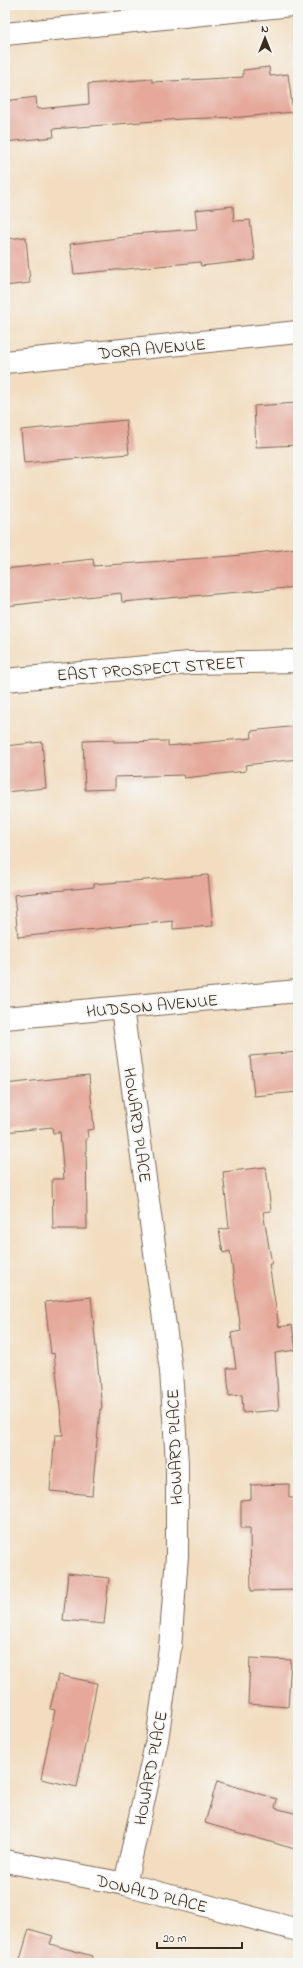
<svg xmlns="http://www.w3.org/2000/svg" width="303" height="1968" viewBox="0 0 303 1968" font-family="'Indie Flower',sans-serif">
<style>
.building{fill:#e5a89a}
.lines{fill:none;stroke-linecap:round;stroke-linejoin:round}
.minor-casing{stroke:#7b6957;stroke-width:24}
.tertiary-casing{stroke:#7b6957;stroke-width:24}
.minor{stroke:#fff;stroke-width:22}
.tertiary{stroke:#fff;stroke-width:22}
.labels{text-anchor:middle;stroke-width:3.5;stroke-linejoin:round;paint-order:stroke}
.street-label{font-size:17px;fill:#3b2a1e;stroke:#f6f6f2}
</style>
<rect width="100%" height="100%" fill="#f6f6f2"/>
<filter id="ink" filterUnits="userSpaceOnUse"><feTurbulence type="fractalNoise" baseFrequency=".025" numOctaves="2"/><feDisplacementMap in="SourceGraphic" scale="8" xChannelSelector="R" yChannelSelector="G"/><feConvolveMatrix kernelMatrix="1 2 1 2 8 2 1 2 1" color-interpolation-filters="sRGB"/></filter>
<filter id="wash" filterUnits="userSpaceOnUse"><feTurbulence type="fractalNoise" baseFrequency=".012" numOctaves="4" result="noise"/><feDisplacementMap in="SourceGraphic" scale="16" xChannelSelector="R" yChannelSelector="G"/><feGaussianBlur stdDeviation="0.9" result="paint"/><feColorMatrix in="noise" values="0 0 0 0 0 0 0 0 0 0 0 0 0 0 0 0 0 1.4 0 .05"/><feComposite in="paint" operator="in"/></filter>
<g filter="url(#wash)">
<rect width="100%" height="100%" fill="#f2ddc0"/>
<g id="blocks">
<g class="building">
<polygon points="269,67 270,76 288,74 293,112 242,117 181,119 53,129 54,137 5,142 5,101 36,97 37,109 89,104 88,84 152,79 152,82 243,77 243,70"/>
<polygon points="233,206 234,221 250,220 255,260 201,266 200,262 74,274 70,244 133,236 133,234 197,229 195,210"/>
<polygon points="26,237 30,283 5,286 5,239"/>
<polygon points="298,403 298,445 256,447 254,406"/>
<polygon points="126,420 129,454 24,463 21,430"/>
<polygon points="298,548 298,587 122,602 121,593 5,606 5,569 93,559 94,566 232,556"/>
<polygon points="298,726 298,759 245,765 246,771 184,778 183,775 115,777 115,789 85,790 83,741 114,740 114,742 168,741 168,746 252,738 251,731"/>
<polygon points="42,742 46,788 5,792 5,746"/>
<polygon points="208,875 213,926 173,929 173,921 18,937 14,895 94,887 94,884"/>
<polygon points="298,1052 298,1092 254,1096 250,1056"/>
<polygon points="89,1075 94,1129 87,1130 88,1138 86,1139 87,1229 53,1229 52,1179 64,1179 60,1132 53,1133 52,1127 5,1132 5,1084"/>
<polygon points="266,1167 271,1211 263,1212 272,1264 269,1264 279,1327 292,1325 296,1350 275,1353 279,1410 243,1413 242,1395 229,1396 227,1368 236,1368 231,1333 241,1331 230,1251 223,1253 219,1230 229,1228 223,1172"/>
<polygon points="91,1297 102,1409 100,1409 92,1495 50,1491 55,1435 63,1435 54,1353 51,1354 45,1302"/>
<polygon points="289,1484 289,1498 298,1498 298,1590 251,1591 250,1528 241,1528 241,1500 251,1499 251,1485"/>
<polygon points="68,1573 109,1578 104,1624 63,1620"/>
<polygon points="250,1658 291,1660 288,1707 248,1704"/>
<polygon points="58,1675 97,1683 77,1787 41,1779 55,1710 50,1709"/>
<polygon points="217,1781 277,1799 275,1808 298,1814 298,1850 205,1823"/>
<polygon points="29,1929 53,1936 50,1944 92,1956 91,1963 19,1963"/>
</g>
</g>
</g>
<g filter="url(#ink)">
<use href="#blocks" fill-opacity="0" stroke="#7b6957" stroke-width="1"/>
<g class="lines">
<g class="minor-casing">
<g id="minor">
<polyline points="5,34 292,5"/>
<polyline points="5,362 298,332"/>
<polyline points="122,1008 171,1371 177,1463 177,1556 170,1648 157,1740 125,1884"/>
<polyline points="5,1018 298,991"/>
<polyline points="5,1861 125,1884 298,1930"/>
</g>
</g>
<g class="tertiary-casing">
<polyline id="tertiary" points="5,680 189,663 298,661"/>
</g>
<use href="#minor" class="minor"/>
<use href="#tertiary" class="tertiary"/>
</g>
</g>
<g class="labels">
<g class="street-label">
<text transform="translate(152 348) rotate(-5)" y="6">DORA AVENUE</text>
<text transform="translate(151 668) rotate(-4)" y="6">EAST PROSPECT STREET</text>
<text transform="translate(152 1005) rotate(-5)" y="6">HUDSON AVENUE</text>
<text transform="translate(138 1125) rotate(82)" y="6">HOWARD PLACE</text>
<text transform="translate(174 1447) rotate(-92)" y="6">HOWARD PLACE</text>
<text transform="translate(150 1768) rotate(-79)" y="6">HOWARD PLACE</text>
<text transform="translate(152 1893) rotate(14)" y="6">DONALD PLACE</text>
</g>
</g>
<rect width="303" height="1968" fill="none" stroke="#f6f6f2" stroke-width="20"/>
<g transform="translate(265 38)" stroke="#f6f6f2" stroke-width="3" paint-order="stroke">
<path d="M0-3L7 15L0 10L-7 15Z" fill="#3b2a1e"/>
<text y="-6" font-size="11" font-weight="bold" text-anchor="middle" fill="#3b2a1e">N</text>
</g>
<path d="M157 1942v6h85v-6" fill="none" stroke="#3b2a1e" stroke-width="2"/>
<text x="163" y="1942" font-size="12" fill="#3b2a1e" stroke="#f6f6f2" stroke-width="3" paint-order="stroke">20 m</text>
</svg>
